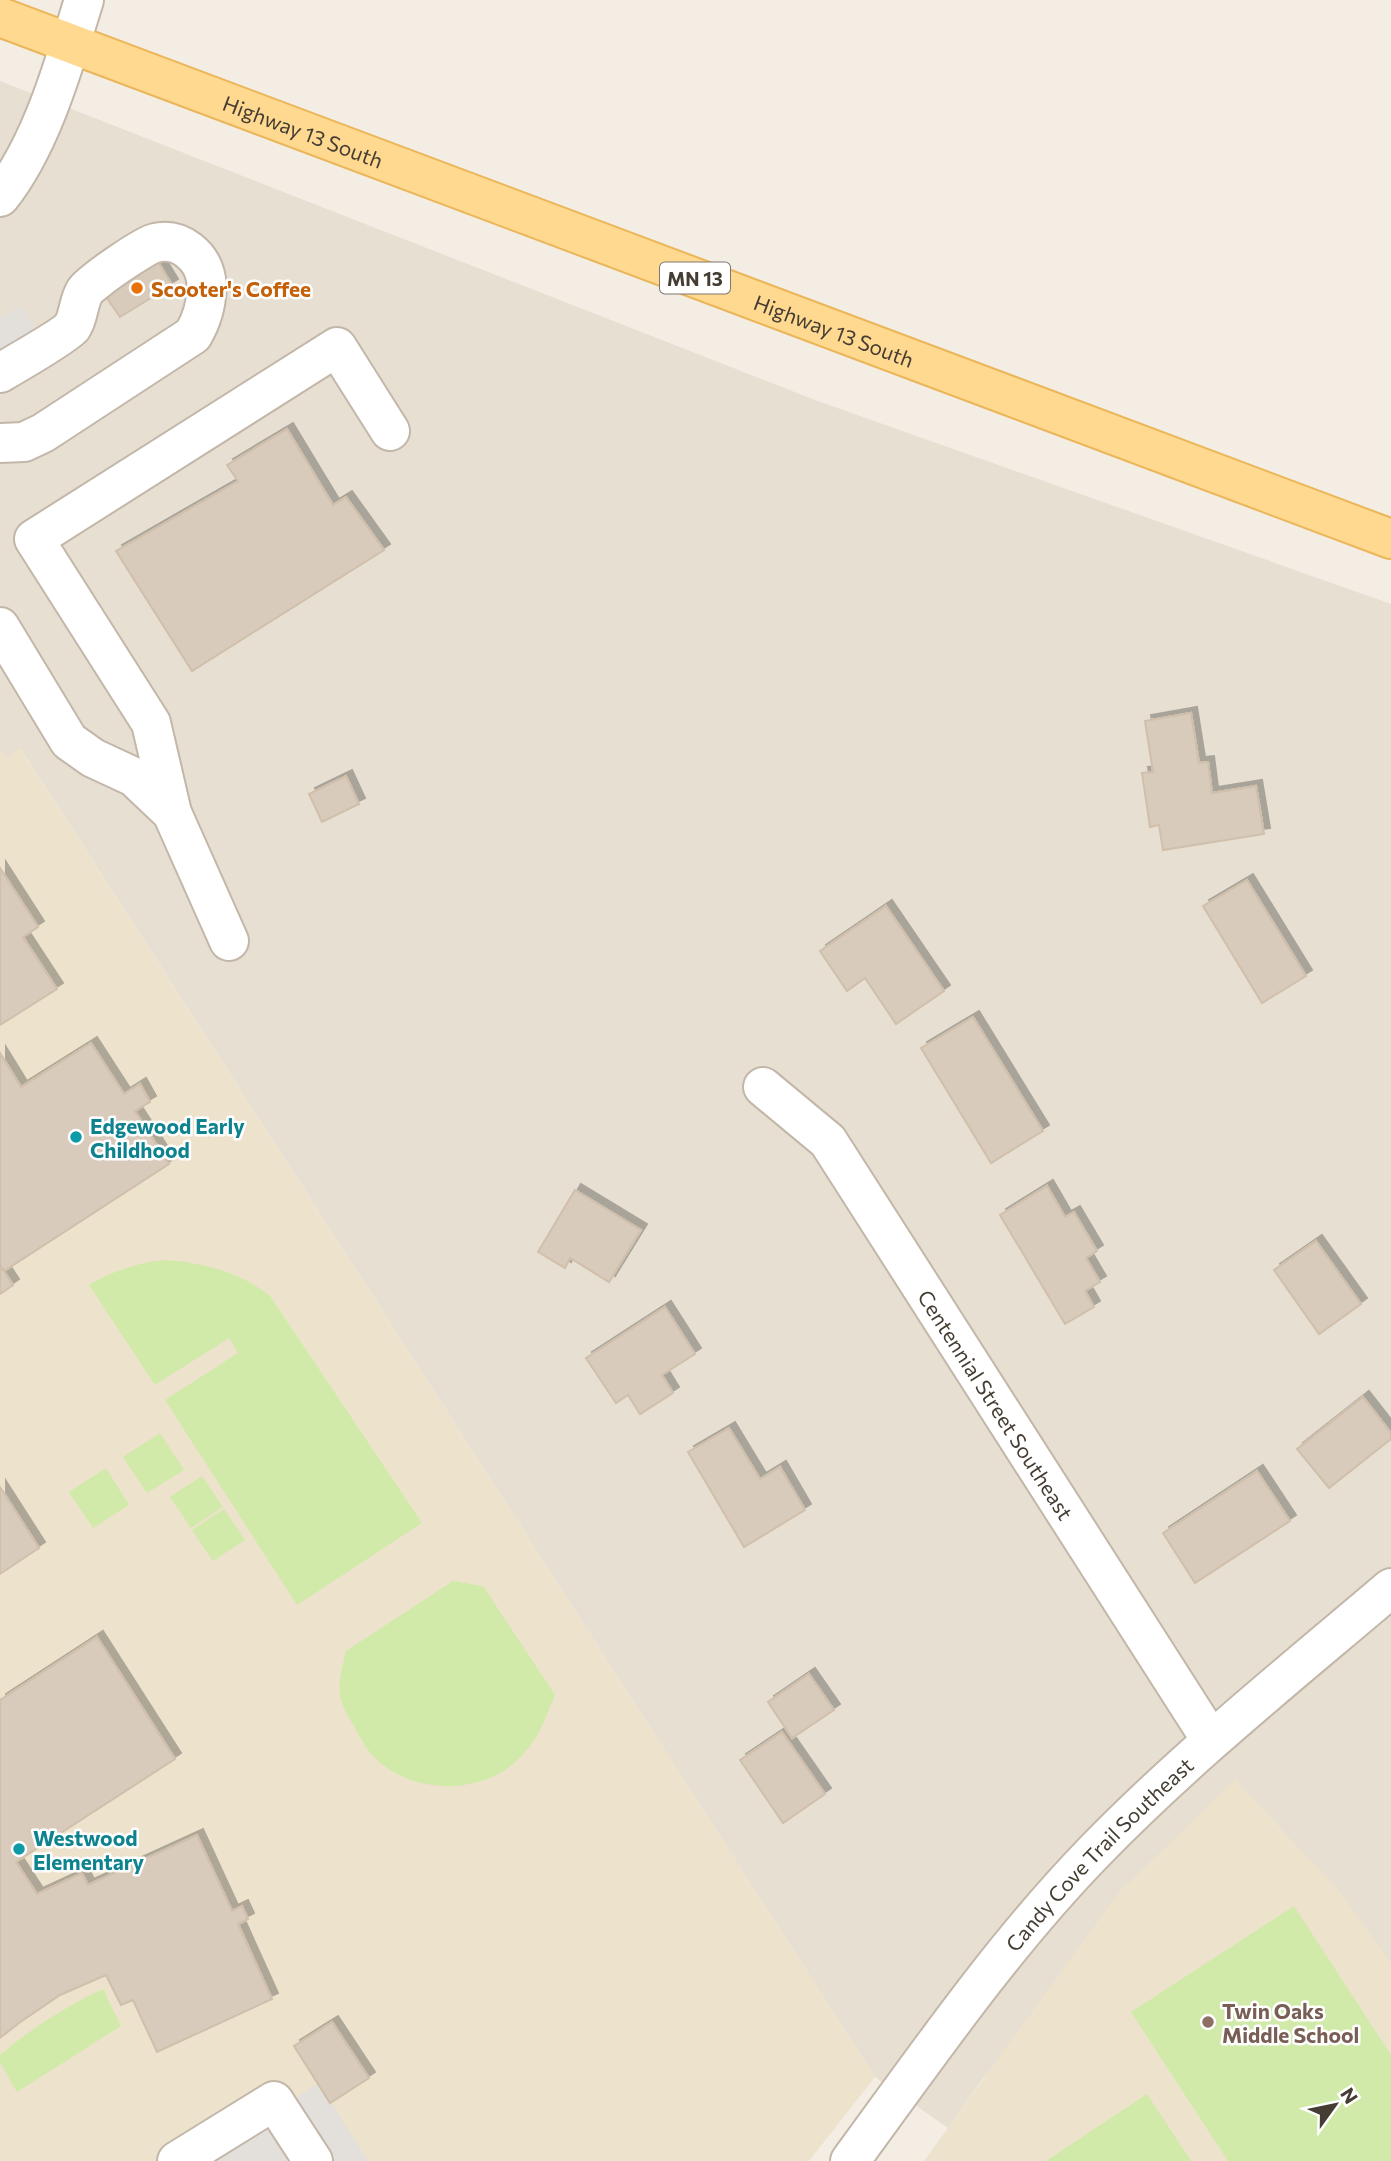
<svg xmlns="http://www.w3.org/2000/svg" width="1391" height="2161" viewBox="0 0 1391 2161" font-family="Commissioner,sans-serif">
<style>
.residential{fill:#e7dfd1}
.education{fill:#ede2cc}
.green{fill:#d1eaa9}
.parking{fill:#e3e0dc}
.building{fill:#d8cbbb;stroke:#d0bfab;stroke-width:2;filter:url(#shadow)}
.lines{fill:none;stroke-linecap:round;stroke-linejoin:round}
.minor-casing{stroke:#c2b7a8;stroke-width:42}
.major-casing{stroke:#ebb659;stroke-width:42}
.minor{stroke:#fff;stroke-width:38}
.major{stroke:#ffd990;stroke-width:38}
.food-dot{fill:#e8710a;stroke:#fff;stroke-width:2.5}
.culture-dot{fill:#0f9aa8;stroke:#fff;stroke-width:2.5}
.education-dot{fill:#8d6e63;stroke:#fff;stroke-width:2.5}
.labels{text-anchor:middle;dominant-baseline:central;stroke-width:5;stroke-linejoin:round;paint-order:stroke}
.shield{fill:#fff;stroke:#7d7770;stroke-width:2}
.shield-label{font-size:19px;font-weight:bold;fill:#453d33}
.street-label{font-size:21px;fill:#453d33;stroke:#fff}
.food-label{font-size:21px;font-weight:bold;fill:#c56008;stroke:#fff;text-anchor:start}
.culture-label{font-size:21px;font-weight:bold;fill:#0d838f;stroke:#fff;text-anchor:start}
.education-label{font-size:21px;font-weight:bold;fill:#785e54;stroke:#fff;text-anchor:start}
</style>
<defs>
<filter id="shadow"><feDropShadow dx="6" dy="-6" stdDeviation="0" flood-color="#0004"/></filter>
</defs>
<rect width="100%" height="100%" fill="#f3ede3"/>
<!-- residential -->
<polygon class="residential" points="0,81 815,400 1391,604 1391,1965 1329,1881 1235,1780 981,2081 948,2128 875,2077 21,749 5,758 0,750"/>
<!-- education -->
<g class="education">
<polygon points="20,748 875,2077 809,2161 0,2161 0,750 5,758"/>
<polygon points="1235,1780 1339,1891 1391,1963 1391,2161 924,2161 1119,1892"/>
</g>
<!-- green -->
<g class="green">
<path d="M162,1260C201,1262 239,1271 270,1296L422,1523L297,1605L165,1400L238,1353L229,1338L155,1385L89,1285C113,1271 135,1264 162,1260Z"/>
<polygon points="160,1433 184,1470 147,1493 123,1457"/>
<polygon points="106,1468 129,1505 93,1528 69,1492"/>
<polygon points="202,1476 223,1507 191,1528 170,1497"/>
<polygon points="224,1509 245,1540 213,1561 192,1530"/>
<path d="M453,1581L483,1586L555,1695C547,1714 539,1737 525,1752C488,1797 411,1797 372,1755C365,1747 360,1737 355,1728C349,1718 341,1705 340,1694C338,1680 343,1665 346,1651Z"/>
<polygon points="1294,1906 1391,2055 1391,2161 1228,2161 1131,2012"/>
<path d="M103,1989L121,2026L17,2092L0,2062V2055C32,2028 65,2007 103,1989Z"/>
<polygon points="1147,2094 1191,2161 1046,2161"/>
</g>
<!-- parking -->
<g class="parking">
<polygon points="21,305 35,328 0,352 0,318"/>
<polygon points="319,2083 368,2161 197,2161"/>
</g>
<!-- building -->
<g class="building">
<polygon points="155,257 172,285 120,317 102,291"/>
<polygon points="287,429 333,505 346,497 384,550 192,671 116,551 238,481 227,465"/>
<polygon points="1191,713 1199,763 1208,762 1212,793 1256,786 1264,834 1163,850 1159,825 1150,827 1142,773 1153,772 1145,721"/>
<polygon points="346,776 359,804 322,822 309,794"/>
<polygon points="0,868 38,927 23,937 57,989 0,1025"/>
<polygon points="1247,880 1306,976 1262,1003 1203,906"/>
<polygon points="886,906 944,991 896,1024 865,978 847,991 820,951"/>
<polygon points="973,1017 1043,1131 991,1163 921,1048"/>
<polygon points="91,1043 124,1094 140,1084 150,1102 135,1111 169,1164 4,1271 0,1265 0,1053 21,1087"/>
<polygon points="1047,1186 1065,1217 1074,1212 1097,1251 1086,1258 1100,1282 1085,1291 1094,1307 1065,1324 1000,1215"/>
<polygon points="575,1190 641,1230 609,1282 570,1258 565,1268 538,1252"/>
<polygon points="1316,1241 1361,1304 1319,1334 1274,1270"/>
<polygon points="0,1265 13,1285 0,1294"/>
<polygon points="665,1307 695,1354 662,1375 673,1393 640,1414 628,1395 616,1403 586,1358"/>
<polygon points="1363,1397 1391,1433 1391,1439 1329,1488 1297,1449"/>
<polygon points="729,1428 760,1479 780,1467 805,1510 744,1547 688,1452"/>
<polygon points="1257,1471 1290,1521 1195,1583 1163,1533"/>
<polygon points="0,1487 39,1548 0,1574"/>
<polygon points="97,1637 175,1759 16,1862 37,1894 82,1873 88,1885 197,1835 232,1911 242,1906 248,1919 238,1924 272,1999 157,2052 133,2000 121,2005 106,1975 60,1995 19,2023 0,2038 0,1700"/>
<polygon points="809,1674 834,1710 792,1738 768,1702"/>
<polygon points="782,1732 825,1794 783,1823 740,1760"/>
<polygon points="332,2022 369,2078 330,2103 294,2046"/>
</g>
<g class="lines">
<!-- minor casing -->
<g class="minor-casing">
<g id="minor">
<path d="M0,197C42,144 64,64 84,0"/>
<path d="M0,373C12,366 66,335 72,327C79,317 78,302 85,291C91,282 145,245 155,243C180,237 202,256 206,279C208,299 203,318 193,335L43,433L24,442L0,443"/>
<polyline points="0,627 69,741 93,758 134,777 172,813 229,941"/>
<polyline points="172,813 151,723 34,539 337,347 390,431"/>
<path id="s1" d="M763,1087L828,1141L1211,1740"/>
<polyline points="177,2161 274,2101 313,2161"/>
<path id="s2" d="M850,2161C927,2056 1002,1947 1093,1853C1186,1757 1290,1674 1391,1588"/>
</g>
</g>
<!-- major casing -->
<g class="major-casing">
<g id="major">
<path id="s3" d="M0,17L1391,539"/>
</g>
</g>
<!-- minor -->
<use href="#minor" class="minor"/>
<!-- major -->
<use href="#major" class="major"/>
</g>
<!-- markers -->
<circle class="food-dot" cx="137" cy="288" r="7"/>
<g class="culture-dot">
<circle cx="76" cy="1137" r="7"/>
<circle cx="19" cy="1849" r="7"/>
</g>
<circle class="education-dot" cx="1208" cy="2022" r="7"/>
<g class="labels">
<!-- shield labels -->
<rect class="shield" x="660" y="262.5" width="70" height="31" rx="5"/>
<g class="shield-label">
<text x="695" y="278">MN 13</text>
</g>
<!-- street labels -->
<g class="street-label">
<text stroke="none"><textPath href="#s3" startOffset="324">Highway 13 South</textPath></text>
<text stroke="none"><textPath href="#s3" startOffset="891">Highway 13 South</textPath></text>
<text stroke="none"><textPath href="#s1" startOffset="397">Centennial Street Southeast</textPath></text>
<text stroke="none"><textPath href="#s2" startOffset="396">Candy Cove Trail Southeast</textPath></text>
</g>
<!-- food labels -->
<g class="food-label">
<text x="151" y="288">Scooter's Coffee</text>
</g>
<!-- culture labels -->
<g class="culture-label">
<text x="90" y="1125">Edgewood Early<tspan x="90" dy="24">Childhood</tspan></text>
<text x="33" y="1837">Westwood<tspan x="33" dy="24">Elementary</tspan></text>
</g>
<!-- education labels -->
<g class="education-label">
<text x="1222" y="2010">Twin Oaks<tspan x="1222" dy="24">Middle School</tspan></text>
</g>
</g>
<!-- north arrow -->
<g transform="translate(1335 2105) rotate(57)" stroke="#ffffff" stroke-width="5" paint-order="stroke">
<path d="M0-5L12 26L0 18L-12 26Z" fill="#453d33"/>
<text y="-10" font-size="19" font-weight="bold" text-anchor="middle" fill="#453d33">N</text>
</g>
</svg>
